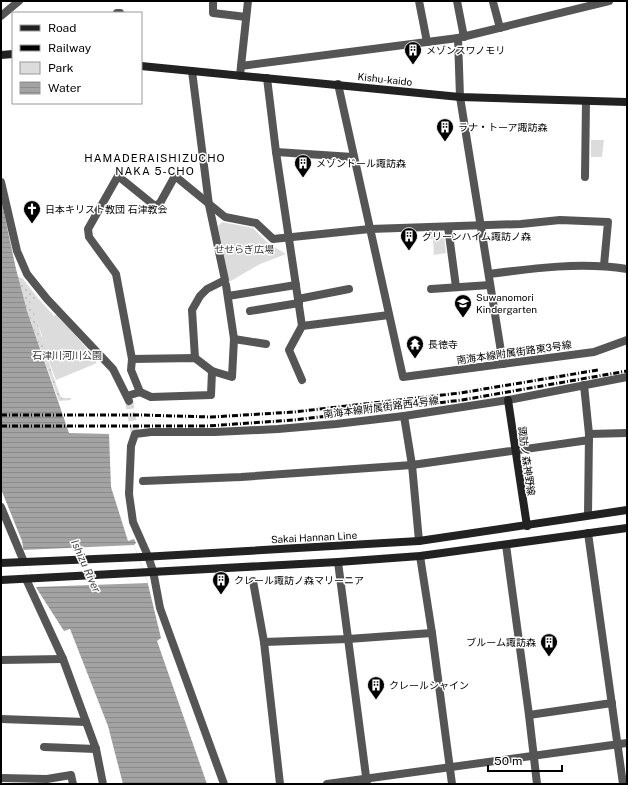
<svg xmlns="http://www.w3.org/2000/svg" width="628" height="785" viewBox="0 0 628 785" font-family="'Public Sans','Noto Sans JP',sans-serif">
<style>
.grass{fill:url(#grass-dots)}
.park{fill:#dcdcdc}
.water{fill:url(#water-rules)}
.pier{fill:#fff}
.lines{fill:none;stroke-linecap:round;stroke-linejoin:round}
.street-tunnel{stroke:#d9d9d9;stroke-width:8;stroke-dasharray:8 4;stroke-linecap:butt}
.street{stroke:#555;stroke-width:8}
.secondary{stroke:#222;stroke-width:8}
.rail{stroke:#000;stroke-width:3;stroke-dasharray:6 2 1 2;stroke-linecap:butt}
.labels{text-anchor:middle;dominant-baseline:central;stroke-width:3;stroke-linejoin:round;paint-order:stroke}
.poi-label{font-size:10px;fill:#000;stroke:#fff;text-anchor:start}
.street-label{font-size:10px;fill:#000;stroke:#fff}
.park-label{font-size:10px;fill:#333;stroke:#fff}
.neighbourhood-label{font-size:11px;letter-spacing:1px;fill:#000;stroke:#fff}
.water-label{font-size:11px;font-style:italic;fill:#444;stroke:#fff}
</style>
<defs>
<pattern id="grass-dots" width="8" height="8" patternUnits="userSpaceOnUse"><rect width="8" height="8" fill="#dcdcdc"/><path d="M2 2h.1M6 6h.1" fill="none" stroke="#bbb" stroke-width="1.8" stroke-linecap="round"/></pattern>
<pattern id="water-rules" width="6" height="5" patternUnits="userSpaceOnUse"><rect width="6" height="5" fill="#a3a3a3"/><path d="M0 2.5h6" fill="none" stroke="#8b8b8b"/></pattern>
</defs>
<rect width="100%" height="100%" fill="#fff"/>
<!-- grass -->
<path class="grass" d="M17,276L23,279L38,298L31,301C41,332 48,365 60,395L62,398H70L71,400L59,401L27,311Z"/>
<!-- park -->
<g class="park">
<polygon points="591,140 604,140 602,157 591,157"/>
<polygon points="222,222 253,228 268,243 286,254 260,264 229,282 218,226"/>
<polygon points="435,230 439,231 444,235 446,253 434,255 433,239 426,239 426,231"/>
<polygon points="38,298 54,316 57,314 88,350 97,363 56,380 43,346 42,336 30,301"/>
</g>
<!-- water -->
<polygon class="water" points="1,199 16,269 27,311 69,433 109,434 111,487 128,541 134,539 136,543 134,545 147,580 161,638 157,641 207,784 123,784 108,726 70,629 64,631 37,589 24,553 22,541 1,489"/>
<!-- pier -->
<polygon class="pier" points="134,545 148,583 36,587 23,550"/>
<g class="lines">
<!-- street-tunnel -->
<polyline class="street-tunnel" points="129,401 135,434"/>
<!-- street -->
<g class="street">
<polyline points="213,1 213,13 246,17"/>
<polyline points="419,1 427,42"/>
<polyline points="457,1 464,37"/>
<polyline points="493,2 500,28"/>
<polyline points="117,13 120,13"/>
<polyline points="1,16 19,1"/>
<polyline points="458,38 460,97 503,364"/>
<polyline points="241,66 248,1"/>
<polyline points="192,71 209,205 225,280 207,289 200,296 192,310 195,358"/>
<polyline points="240,76 241,66 458,38 609,1"/>
<polyline points="267,78 276,152 302,326 289,350 302,380"/>
<polyline points="338,84 403,377 594,352 627,340"/>
<polyline points="276,152 353,157"/>
<polyline points="585,177 586,101"/>
<polyline points="1,182 17,251 27,274 47,299 113,369 129,401"/>
<polyline points="448,227 456,287"/>
<path d="M489,274C535,268 581,262 627,269"/>
<polyline points="226,285 234,339"/>
<polyline points="431,289 490,285"/>
<polyline points="228,296 296,285"/>
<polyline points="298,299 349,289"/>
<polyline points="250,311 299,303"/>
<polyline points="302,326 389,315"/>
<polyline points="132,359 195,358 212,371 232,377 234,339 266,344"/>
<polyline points="584,385 589,434 588,515"/>
<polyline points="140,392 131,370 132,359 116,274 89,237 88,229 118,176 155,206 160,203 175,176 225,217 256,223 273,239 370,229 521,224 560,220 608,222 604,265"/>
<polyline points="127,396 140,392 151,397 211,395 212,371"/>
<polyline points="404,416 412,465 419,541"/>
<polyline points="589,434 627,433"/>
<polyline points="143,481 241,477 412,465 589,440"/>
<polyline points="1,507 24,562"/>
<polyline points="588,533 623,784"/>
<polyline points="506,545 529,715"/>
<polyline points="420,556 432,633 452,784"/>
<polyline points="338,562 367,784"/>
<polyline points="26,579 63,659 96,749 103,784"/>
<polyline points="253,581 264,642 280,784"/>
<polyline points="264,642 348,639 432,633"/>
<polyline points="1,660 63,659"/>
<polyline points="1,719 86,722"/>
<polyline points="44,747 96,749"/>
<polyline points="1,778 47,779 71,775 73,784"/>
<polyline points="224,784 160,608 153,571 148,556 133,522 129,494 131,446 135,434 151,432 215,432 278,429 336,424 404,416 508,400 627,377"/>
<polyline points="327,784 627,743"/>
<polyline points="537,784 529,715 612,703"/>
</g>
<!-- secondary -->
<g class="secondary">
<polyline points="1,55 13,54"/>
<polyline points="141,66 460,97 627,102"/>
<polyline points="508,400 527,526"/>
<polyline points="1,563 142,557 419,541 627,510"/>
<polyline points="1,580 338,562 420,556 627,528"/>
</g>
<!-- rail -->
<g class="rail">
<polyline points="1,415 141,415 211,417 294,412 460,393 598,370"/>
<polyline points="1,426 207,426 294,420 462,400 627,371"/>
</g>
</g>
<!-- icons -->
<defs>
<g id="building-pin" transform="scale(0.9)"><path d="M0 17L-7.5 6A9.5 9.5 0 1 1 7.5 6Z" fill="#000" stroke="#fff"/><path d="M-4-6H4V6H1V3H-1V6H-4ZM-2.5-4.3h1.7v1.8h-1.7ZM.8-4.3h1.7v1.8H.8ZM-2.5-1h1.7V.8h-1.7ZM.8-1h1.7V.8H.8Z" fill="#fff"/></g>
<g id="church-pin" transform="scale(0.9)"><path d="M0 17L-7.5 6A9.5 9.5 0 1 1 7.5 6Z" fill="#000" stroke="#fff"/><path d="M-1.2-6h2.4v3.5h3.3v2.4h-3.3V6h-2.4V-.1h-3.3v-2.4h3.3Z" fill="#fff"/></g>
<g id="school-pin" transform="scale(0.9)"><path d="M0 17L-7.5 6A9.5 9.5 0 1 1 7.5 6Z" fill="#000" stroke="#fff"/><path d="M0-5L7-2L0 1L-7-2ZM-4 1L0 2.5L4 1V4Q0 6-4 4Z" fill="#fff"/></g>
<g id="temple-pin" transform="scale(0.9)"><path d="M0 17L-7.5 6A9.5 9.5 0 1 1 7.5 6Z" fill="#000" stroke="#fff"/><path d="M0-6L5-2H3V0L6.5 2.5H4V6H1.5V3h-3V6H-4V2.5H-6.5L-3 0V-2H-5Z" fill="#fff"/></g>
</defs>
<g fill-rule="evenodd">
<use href="#building-pin" x="413" y="50"/>
<use href="#building-pin" x="445" y="127"/>
<use href="#building-pin" x="303" y="163"/>
<use href="#church-pin" x="32" y="209"/>
<use href="#building-pin" x="409" y="236"/>
<use href="#school-pin" x="463" y="303"/>
<use href="#temple-pin" x="415" y="344"/>
<use href="#building-pin" x="221" y="580"/>
<use href="#building-pin" x="549" y="642"/>
<use href="#building-pin" x="376" y="685"/>
</g>
<g class="labels">
<!-- poi labels -->
<g class="poi-label">
<text x="426" y="50">メゾンスワノモリ</text>
<text x="458" y="127">ラナ・トーア諏訪森</text>
<text x="316" y="163">メゾンドール諏訪森</text>
<text x="45" y="209">日本キリスト教団 石津教会</text>
<text x="422" y="236">グリーンハイム諏訪ノ森</text>
<text x="476" y="297">Suwanomori<tspan x="476" dy="12">Kindergarten</tspan></text>
<text x="428" y="344">長徳寺</text>
<text x="234" y="580">クレール諏訪ノ森マリーニア</text>
<text x="536" y="642" text-anchor="end">ブルーム諏訪森</text>
<text x="389" y="685">クレールシャイン</text>
</g>
<!-- street labels -->
<g class="street-label">
<text transform="translate(385 79) rotate(6)">Kishu-kaido</text>
<text transform="translate(514 352) rotate(-8)">南海本線附属街路東3号線</text>
<text transform="translate(381 407) rotate(-7)">南海本線附属街路西4号線</text>
<text transform="translate(527 461) rotate(82)">諏訪ノ森神野線</text>
<text transform="translate(314 537) rotate(-3)">Sakai Hannan Line</text>
</g>
<!-- park labels -->
<g class="park-label">
<text x="244" y="249">せせらぎ広場</text>
<text x="67" y="355">石津川河川公園</text>
</g>
<!-- neighbourhood labels -->
<g class="neighbourhood-label">
<text x="155" y="158">HAMADERAISHIZUCHO<tspan x="155" dy="13">NAKA 5-CHO</tspan></text>
</g>
<!-- water labels -->
<g class="water-label">
<text transform="translate(86 566) rotate(66)">Ishizu River</text>
</g>
</g>
<!-- border -->
<rect width="628" height="785" fill="none" stroke="#000000" stroke-width="4"/>
<!-- legend -->
<rect x="12" y="12" width="130" height="92" fill="#ffffff" stroke="#999999"/>
<rect x="20" y="25" width="20" height="6" fill="#222222" stroke="#999999"/>
<text x="48" y="32" font-size="12" fill="#000000">Road</text>
<rect x="20" y="45" width="20" height="6" fill="#000000" stroke="#999999"/>
<text x="48" y="52" font-size="12" fill="#000000">Railway</text>
<rect x="20" y="62" width="20" height="12" fill="#dcdcdc" stroke="#999999"/>
<text x="48" y="72" font-size="12" fill="#000000">Park</text>
<rect x="20" y="82" width="20" height="12" fill="url(#water-rules)" stroke="#999999"/>
<text x="48" y="92" font-size="12" fill="#000000">Water</text>
<!-- scale -->
<path d="M488 765v6h74v-6" fill="none" stroke="#000000" stroke-width="2"/>
<text x="494" y="765" font-size="12" fill="#000000" stroke="#ffffff" stroke-width="3" paint-order="stroke">50 m</text>
</svg>
